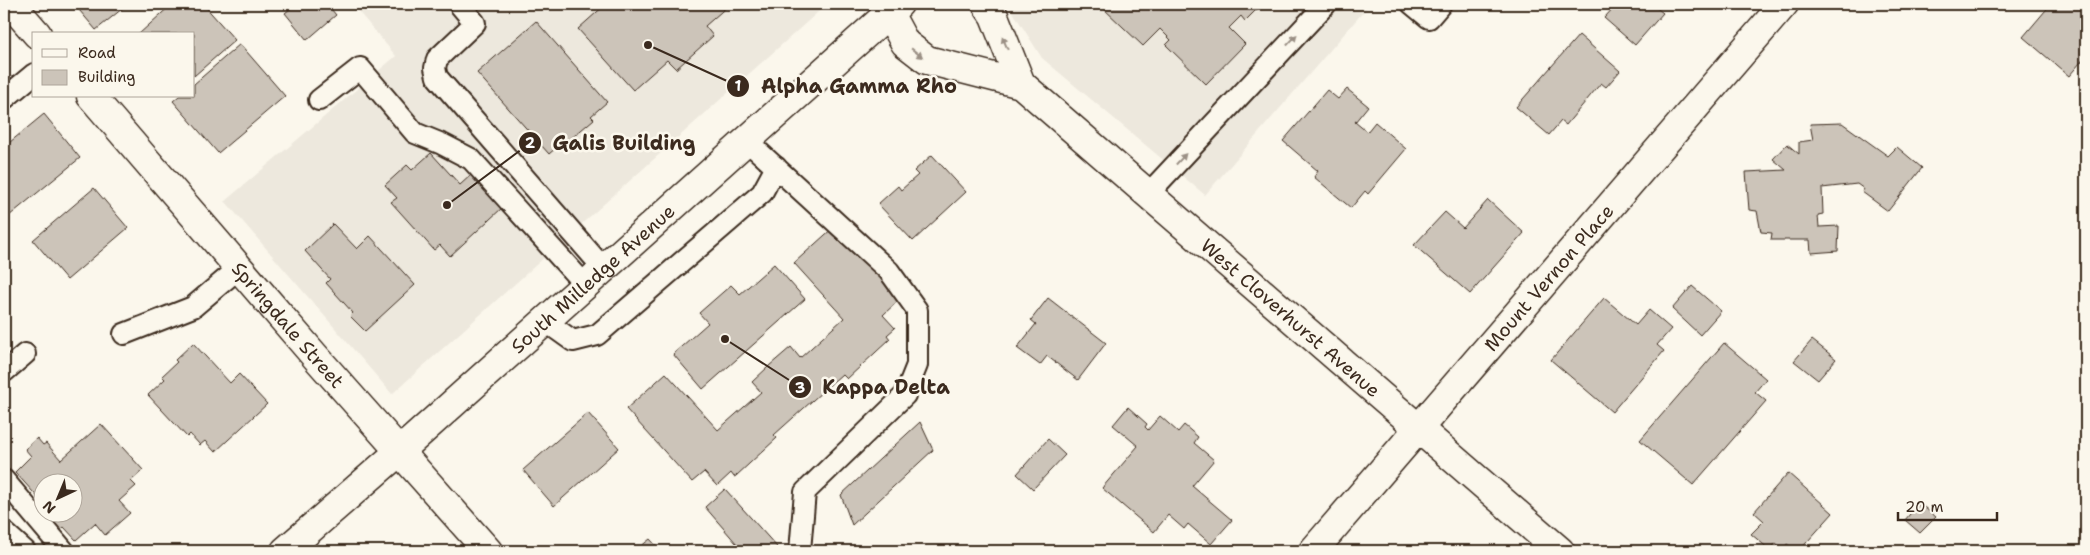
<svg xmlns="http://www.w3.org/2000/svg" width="2090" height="555" viewBox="0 0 2090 555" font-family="'Shantell Sans',sans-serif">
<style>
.built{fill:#ede8dd}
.building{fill:#ccc4b9;stroke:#3b2a1e}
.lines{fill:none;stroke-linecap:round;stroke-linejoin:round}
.lane-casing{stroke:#3b2a1e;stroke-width:24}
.street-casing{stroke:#3b2a1e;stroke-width:31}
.secondary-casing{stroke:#3b2a1e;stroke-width:31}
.lane{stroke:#fbf7ec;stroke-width:20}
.street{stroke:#fbf7ec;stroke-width:28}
.secondary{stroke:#fbf7ec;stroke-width:28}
.oneway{fill:#9b9085}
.labels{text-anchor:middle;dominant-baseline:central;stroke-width:5;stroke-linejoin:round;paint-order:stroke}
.street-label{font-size:19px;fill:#3b2a1e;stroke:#fbf7ec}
.leader{fill:none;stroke:#3b2a1e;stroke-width:2}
.callout-dot{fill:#3b2a1e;stroke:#fbf7ec;stroke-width:2}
.mark-label{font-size:15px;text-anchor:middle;font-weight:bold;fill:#fff}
.callout-label{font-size:20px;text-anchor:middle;font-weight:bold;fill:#3b2a1e;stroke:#fbf7ec;stroke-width:5;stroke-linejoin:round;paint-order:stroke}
</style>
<rect width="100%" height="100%" fill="#fbf7ec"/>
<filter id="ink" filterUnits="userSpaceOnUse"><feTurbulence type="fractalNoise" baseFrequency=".02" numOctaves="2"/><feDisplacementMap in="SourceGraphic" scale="10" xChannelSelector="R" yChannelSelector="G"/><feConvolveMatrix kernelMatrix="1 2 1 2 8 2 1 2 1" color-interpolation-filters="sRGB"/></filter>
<g filter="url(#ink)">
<!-- built -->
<g class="built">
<polygon points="352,4 827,4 392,394 225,201 396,56"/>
<polygon points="1008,4 1370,4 1205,195 1042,58"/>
</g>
<!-- building -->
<g class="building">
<polygon points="74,4 128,4 96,30"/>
<polygon points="172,4 203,4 235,40 194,76 194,34 139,34"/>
<polygon points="296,4 327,4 336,15 307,40 285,13"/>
<polygon points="606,4 730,4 705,26 713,36 676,69 667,60 633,90 578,29"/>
<polygon points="1107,4 1262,4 1245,21 1241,16 1229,28 1245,44 1206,84 1166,45 1171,40 1160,29 1143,46 1103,8"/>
<polygon points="1617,4 1652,4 1663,13 1635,45 1604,18"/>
<polygon points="2051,4 2086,4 2086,56 2069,76 2023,37"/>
<polygon points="536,21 607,102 591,116 594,119 567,142 565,140 549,154 477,73"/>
<polygon points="1579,35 1620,71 1606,87 1601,83 1566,125 1561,121 1549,135 1516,107"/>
<polygon points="240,44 285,96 218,153 173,101 179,96 194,96 194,84"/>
<polygon points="1347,89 1368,106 1355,122 1367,132 1375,122 1406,149 1368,194 1365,191 1351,208 1314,177 1318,171 1283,141 1327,90 1338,99"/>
<polygon points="44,114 80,158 9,216 4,211 4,147"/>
<polygon points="1842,123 1888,156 1897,147 1922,168 1888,211 1862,192 1864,189 1857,184 1822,188 1823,214 1818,215 1819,227 1839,226 1838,251 1811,253 1810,240 1771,240 1772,233 1761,232 1757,211 1749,210 1746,172 1786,170 1773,159 1787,144 1799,154 1799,142 1813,140 1810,124"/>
<polygon points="431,153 460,185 472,174 502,208 450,256 440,245 434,250 391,202 397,198 385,185 407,165 412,170"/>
<polygon points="932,155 966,192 913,241 878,204 898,186 901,190 918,175 914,171"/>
<polygon points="94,188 128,228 67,280 33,240"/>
<polygon points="1488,200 1524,233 1470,294 1414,245 1445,212 1463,228"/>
<polygon points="333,224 357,249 370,236 415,285 365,331 350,316 353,313 326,283 330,279 305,251"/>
<polygon points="835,226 900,299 883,315 895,328 887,335 890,339 847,379 842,374 774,435 777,438 736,476 734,477 731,473 717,486 704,472 692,482 626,409 666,373 718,430 761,392 752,382 769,366 791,347 800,358 844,318 794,263"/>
<polygon points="774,264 805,299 703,389 673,354 708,323 699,313 731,285 740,294"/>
<polygon points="1692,286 1721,311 1700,335 1672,309"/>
<polygon points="1048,298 1106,343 1078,380 1047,356 1040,365 1017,348 1036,324 1031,320"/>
<polygon points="1604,298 1636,325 1649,310 1671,329 1657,345 1664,351 1612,412 1551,360"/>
<polygon points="1812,340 1836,359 1818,380 1794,361"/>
<polygon points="193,343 230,383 239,374 267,404 215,452 205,441 200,445 190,434 187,437 148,395 165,379 162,376 177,362 175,360"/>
<polygon points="1724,343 1766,379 1755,392 1766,401 1693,485 1640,440"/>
<polygon points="1128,407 1147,424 1145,427 1148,430 1160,416 1178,432 1184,425 1198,437 1194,443 1214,460 1192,486 1232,520 1211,544 1188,524 1184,529 1168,515 1154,532 1102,488 1138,446 1113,425"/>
<polygon points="588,413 619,448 554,506 523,470"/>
<polygon points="920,422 933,450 852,525 841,495"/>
<polygon points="101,424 143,470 131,481 136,486 119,501 130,513 105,535 95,523 76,540 64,527 45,544 26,522 42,507 42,512 72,512 72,482 42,482 42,502 15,472 31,456 25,449 37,438 43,445 46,443 61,460"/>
<polygon points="1048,439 1065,455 1033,489 1017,474"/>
<polygon points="1788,473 1833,513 1799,551 1796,551 1787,544 1783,549 1776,543 1770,550 1751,534 1764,521 1754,512"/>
<polygon points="725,489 777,547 772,551 743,551 705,507"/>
<polygon points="1919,503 1936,517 1920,533 1905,520"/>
<polygon points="650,539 661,551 635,551"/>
</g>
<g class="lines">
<!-- lane casing -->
<g class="lane-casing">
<g id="lane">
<polyline points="459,4 475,23 437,59 435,68 437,77 604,269"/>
<polyline points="1412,4 1429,18 1441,4"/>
<polyline points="4,99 34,74"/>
<polyline points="319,100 360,68 415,133 442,144 471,159 585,285"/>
<polyline points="747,141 889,271 917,310 917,365 905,395 805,492 800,551"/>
<polyline points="1148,194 1326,4"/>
<polyline points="545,321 573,341 597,335 762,193 776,167"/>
<polyline points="124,334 193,307 239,268"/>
<polyline points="4,372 25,354"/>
<polyline points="4,480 64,551"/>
<polyline points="4,532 25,551"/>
</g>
</g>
<!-- street casing -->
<g class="street-casing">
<g id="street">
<polyline points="11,4 37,34"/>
<path id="s1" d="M884,4L905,43L927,60L1021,84L1560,551"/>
<polyline points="986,4 994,16 1021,84"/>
<path id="s2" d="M91,96L314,355L488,551"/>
<path id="s3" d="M1313,551L1784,4"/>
</g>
</g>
<!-- secondary casing -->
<g class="secondary-casing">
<g id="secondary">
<path id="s4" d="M285,551L400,451L899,4"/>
</g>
</g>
<!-- lane -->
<use href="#lane" class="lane"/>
<!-- street -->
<use href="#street" class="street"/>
<!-- secondary -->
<use href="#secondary" class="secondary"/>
</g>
<!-- one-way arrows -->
<defs><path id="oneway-solid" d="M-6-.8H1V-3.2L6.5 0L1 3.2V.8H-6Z" transform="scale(1.25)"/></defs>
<g class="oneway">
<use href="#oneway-solid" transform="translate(1292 40) rotate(-47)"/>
<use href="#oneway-solid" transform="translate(1005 43) rotate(-112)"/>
<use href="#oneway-solid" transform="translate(917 53) rotate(38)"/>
<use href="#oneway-solid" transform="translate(1181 159) rotate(-47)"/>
</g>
</g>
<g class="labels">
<!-- street labels -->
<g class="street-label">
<text stroke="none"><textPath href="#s3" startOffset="361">Mount Vernon Place</textPath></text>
<text stroke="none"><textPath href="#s4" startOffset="411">South Milledge Avenue</textPath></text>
<text stroke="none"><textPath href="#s1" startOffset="526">West Cloverhurst Avenue</textPath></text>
<text stroke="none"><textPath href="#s2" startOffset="302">Springdale Street</textPath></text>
</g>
</g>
<!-- callouts -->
<path class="leader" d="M648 45L738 86M447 205L530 143M725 339L800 387"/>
<g class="callout-dot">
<circle cx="648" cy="45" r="5"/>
<circle cx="447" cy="205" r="5"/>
<circle cx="725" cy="339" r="5"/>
<circle cx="738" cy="86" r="12"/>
<circle cx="530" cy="143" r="12"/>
<circle cx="800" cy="387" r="12"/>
</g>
<g class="mark-label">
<text x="738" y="91">1</text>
<text x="530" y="148">2</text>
<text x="800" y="393">3</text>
</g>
<g class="callout-label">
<text x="859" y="93">Alpha Gamma Rho</text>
<text x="624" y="150">Galis Building</text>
<text x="886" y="394">Kappa Delta</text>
</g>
<!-- margin -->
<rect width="2090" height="555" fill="none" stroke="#fbf7ec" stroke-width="20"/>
<rect x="10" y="10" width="2070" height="535" fill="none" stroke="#3b2a1e" stroke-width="2" filter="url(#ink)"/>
<!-- legend -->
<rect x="32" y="32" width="162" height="65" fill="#fbf7ec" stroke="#aea59a"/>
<rect x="42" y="49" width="25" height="8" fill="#fbf7ec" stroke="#aea59a"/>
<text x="78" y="58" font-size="15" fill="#3b2a1e">Road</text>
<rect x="42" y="70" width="25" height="15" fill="#ccc4b9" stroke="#aea59a"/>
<text x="78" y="82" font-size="15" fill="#3b2a1e">Building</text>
<!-- north arrow -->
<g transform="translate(58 498) rotate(224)"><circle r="24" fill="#fbf7ec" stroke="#aea59a"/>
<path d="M0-4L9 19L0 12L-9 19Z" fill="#3b2a1e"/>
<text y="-8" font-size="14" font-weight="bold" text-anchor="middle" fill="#3b2a1e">N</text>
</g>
<!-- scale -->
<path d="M1898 512v8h99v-8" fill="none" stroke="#3b2a1e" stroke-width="2.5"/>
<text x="1905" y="512" font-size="15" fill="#3b2a1e" stroke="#fbf7ec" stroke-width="4" paint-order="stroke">20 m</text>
</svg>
